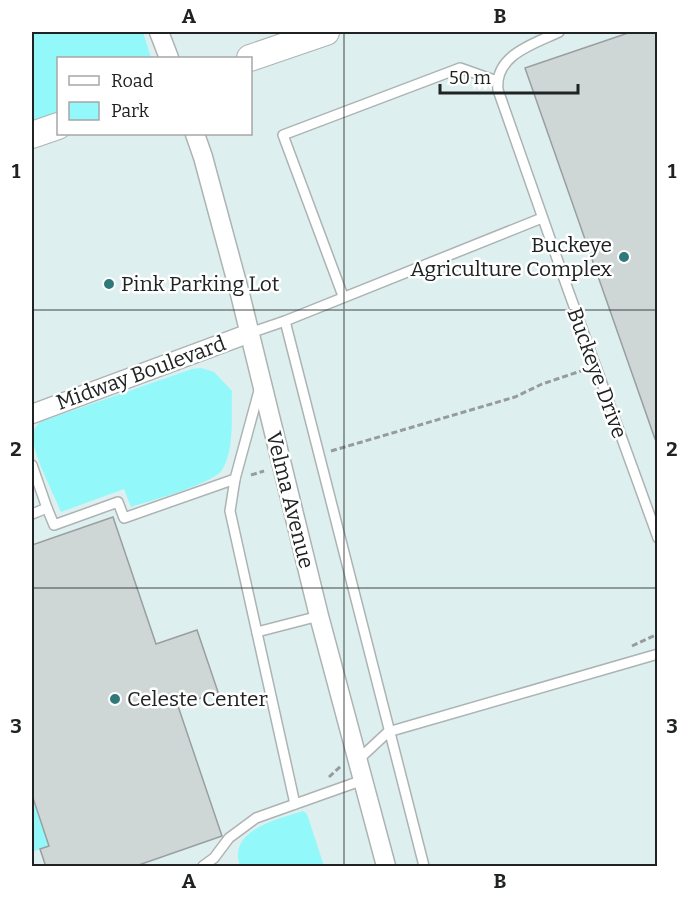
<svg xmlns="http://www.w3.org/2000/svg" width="689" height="898" viewBox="0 0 689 898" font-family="Bitter,serif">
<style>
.built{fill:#deefef;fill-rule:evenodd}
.green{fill:#93f8fa}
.building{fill:#cfd6d6;stroke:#999f9f;stroke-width:1.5}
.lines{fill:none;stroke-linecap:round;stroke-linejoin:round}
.lane-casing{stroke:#adb3b3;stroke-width:12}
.street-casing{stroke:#adb3b3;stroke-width:21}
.secondary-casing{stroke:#adb3b3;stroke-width:28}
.path{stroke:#969b9b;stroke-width:3;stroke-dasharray:6 3;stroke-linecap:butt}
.lane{stroke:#fff;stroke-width:9}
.street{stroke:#fff;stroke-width:18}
.secondary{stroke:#fff;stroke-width:26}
.grid{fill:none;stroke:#202323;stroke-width:1.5;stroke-opacity:0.55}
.poi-dot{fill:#30797b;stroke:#fff;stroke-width:2}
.labels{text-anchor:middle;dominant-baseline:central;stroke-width:5;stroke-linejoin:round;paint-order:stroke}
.poi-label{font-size:21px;fill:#202323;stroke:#fff;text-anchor:start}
.street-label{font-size:21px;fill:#202323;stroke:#fff}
.neatline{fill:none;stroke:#202323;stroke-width:2}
.grid-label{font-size:20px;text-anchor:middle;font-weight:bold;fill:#202323}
</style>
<rect width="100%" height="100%" fill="#f2f9f9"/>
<!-- built -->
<path class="built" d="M32,32H657V866H32ZM58,58H250V134H58Z"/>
<!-- green -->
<g class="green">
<polygon points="32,32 143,32 151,58 58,58 58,112 32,121"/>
<path d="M201,368L214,372L232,391C231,415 235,449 222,470C213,484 149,501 131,507L124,489L61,512C53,492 35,459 33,439C32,432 35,427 40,422L192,369Z"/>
<polygon points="32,795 49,846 32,852"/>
<path d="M303,811L307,814L324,866H240C227,830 278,819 303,811Z"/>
</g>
<!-- building -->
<g class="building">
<polygon points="631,32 657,32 657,439 655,439 525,68"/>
<polygon points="113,517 156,644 197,630 218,692 178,706 222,836 133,867 46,867 40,849 49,846 32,795 32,545"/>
</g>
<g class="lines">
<!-- lane casing -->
<g class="lane-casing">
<g id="lane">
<path d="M559,32C534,44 494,55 498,90L567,287L658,538"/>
<polyline points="343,296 283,135 460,68 497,81"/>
<polyline points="285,321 424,866"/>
<polyline points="250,333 285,321 542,218"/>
<polyline points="32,465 47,508 32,514"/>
<polyline points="235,479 230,511 295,804"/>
<polyline points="47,508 54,525 118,502 124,518 235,479 260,387"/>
<polyline points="257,632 319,616"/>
<polyline points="358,760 388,732 658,654"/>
<polyline points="203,866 214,858 229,838 256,818 363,780"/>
</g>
</g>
<!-- street casing -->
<g class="street-casing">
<g id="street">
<polyline points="159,32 169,58"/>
<polyline points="195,134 203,157 240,294 319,616 386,866"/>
<polyline points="32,414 250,333"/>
</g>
</g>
<!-- secondary casing -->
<g class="secondary-casing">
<g id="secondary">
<polyline points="250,58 326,32"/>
<polyline points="32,135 58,126"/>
</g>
</g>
<!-- path -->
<g class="path">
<polyline points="331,451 515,397 542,384 584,370"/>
<polyline points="251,475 264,471"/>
<polyline points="632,646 658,634"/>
<polyline points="329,777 342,765"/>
</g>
<!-- lane -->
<use href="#lane" class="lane"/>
<!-- street -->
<use href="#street" class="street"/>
<!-- secondary -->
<use href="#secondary" class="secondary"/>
</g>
<!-- grid -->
<path class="grid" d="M344,32V866M32,310H658M32,588H658"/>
<!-- markers -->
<g class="poi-dot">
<circle cx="624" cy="257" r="6"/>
<circle cx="109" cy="284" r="6"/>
<circle cx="115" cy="699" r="6"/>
</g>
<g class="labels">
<!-- poi labels -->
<g class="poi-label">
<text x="612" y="245" text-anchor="end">Buckeye<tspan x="612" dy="24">Agriculture Complex</tspan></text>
<text x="121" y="284">Pink Parking Lot</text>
<text x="127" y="699">Celeste Center</text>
</g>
<!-- street labels -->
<g class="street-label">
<text transform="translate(141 373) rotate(-20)">Midway Boulevard</text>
<text transform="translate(597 373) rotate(70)">Buckeye Drive</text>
<text transform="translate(290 500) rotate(76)">Velma Avenue</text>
</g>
</g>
<!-- border -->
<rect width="689" height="898" fill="none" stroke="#ffffff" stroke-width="66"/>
<!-- legend -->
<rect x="57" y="57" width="195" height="78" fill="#ffffff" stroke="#a6a7a7" stroke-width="1.5"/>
<rect x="69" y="76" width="30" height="9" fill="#ffffff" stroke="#a6a7a7" stroke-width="1.5"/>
<text x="111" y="87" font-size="18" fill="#202323">Road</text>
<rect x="69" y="102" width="30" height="18" fill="#93f8fa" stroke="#a6a7a7" stroke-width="1.5"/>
<text x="111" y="117" font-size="18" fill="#202323">Park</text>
<!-- scale -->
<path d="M440 84v9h138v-9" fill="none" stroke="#202323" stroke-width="3"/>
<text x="449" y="84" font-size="18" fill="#202323" stroke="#ffffff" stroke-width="4.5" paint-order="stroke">50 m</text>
<rect x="33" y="33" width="623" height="832" class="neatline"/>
<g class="grid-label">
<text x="189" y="23">A</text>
<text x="500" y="23">B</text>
<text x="16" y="178">1</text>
<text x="672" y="178">1</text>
<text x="16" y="456">2</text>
<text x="672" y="456">2</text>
<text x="16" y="733">3</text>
<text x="672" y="733">3</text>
<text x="189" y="888">A</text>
<text x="500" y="888">B</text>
</g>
</svg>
